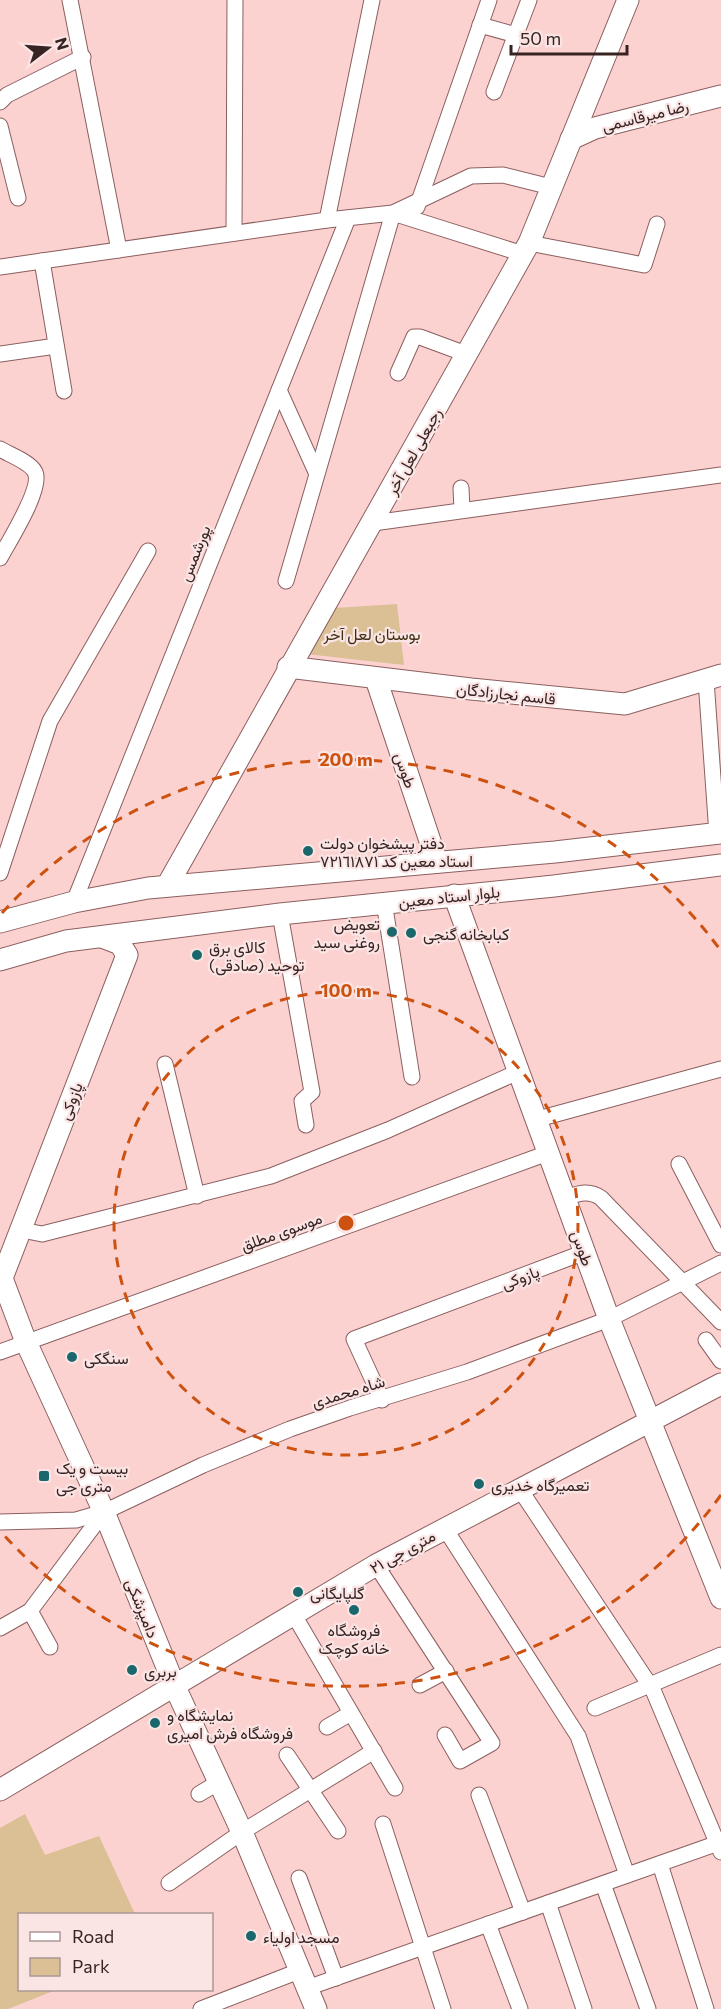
<svg xmlns="http://www.w3.org/2000/svg" width="721" height="2009" viewBox="0 0 721 2009" font-family="Commissioner,Vazirmatn,sans-serif">
<style>
.green{fill:#dbc095}
.lines{fill:none;stroke-linecap:round;stroke-linejoin:round}
.street-casing{stroke:#8c5f5f;stroke-width:17}
.secondary-casing{stroke:#8c5f5f;stroke-width:23}
.street{stroke:#fff;stroke-width:15}
.secondary{stroke:#fff;stroke-width:21}
.ring{fill:none;stroke:#cd510f;stroke-width:3;stroke-dasharray:10 8}
.poi-dot{fill:#1b686c;stroke:#fae5e4;stroke-width:2}
.labels{text-anchor:middle;dominant-baseline:central;stroke-width:4.5;stroke-linejoin:round;paint-order:stroke}
.street-label{font-size:16px;fill:#362322;stroke:#fae5e4}
.park-label{font-size:16px;fill:#3e2f14;stroke:#fae5e4}
.poi-label{font-size:16px;fill:#362322;stroke:#fae5e4;text-anchor:start}
.centre{fill:#cd510f;stroke:#fae5e4;stroke-width:3}
.ring-label{font-size:18px;text-anchor:middle;font-weight:bold;fill:#cd510f;stroke:#fae5e4;stroke-width:4.5;stroke-linejoin:round;paint-order:stroke}
</style>
<rect width="100%" height="100%" fill="#fcd2d1"/>
<!-- green -->
<g class="green">
<polygon points="397,604 404,665 306,654 334,608"/>
<polygon points="25,1814 45,1855 99,1836 135,1914 20,1914 20,1990 56,1990 8,2009 0,2009 0,1828"/>
</g>
<g class="lines">
<!-- street casing -->
<g class="street-casing">
<g id="street">
<polyline points="70,0 119,250"/>
<polyline points="480,25 516,35"/>
<polyline points="494,92 529,0"/>
<polyline points="0,102 7,95 83,57"/>
<polyline points="0,126 18,198"/>
<polyline points="417,207 489,0"/>
<polyline points="327,220 372,0"/>
<polyline points="234,233 235,0"/>
<polyline points="529,243 644,265 657,224"/>
<polyline points="42,261 64,391"/>
<polyline points="0,267 327,220 393,213 471,176 503,175 551,187"/>
<polyline points="0,354 56,346"/>
<polyline points="398,373 414,337 420,337 466,354"/>
<polyline points="279,390 316,472"/>
<path d="M0,449C10,455 30,462 35,472C43,488 9,541 0,558"/>
<polyline points="461,488 462,510"/>
<polyline points="373,523 721,475"/>
<polyline points="286,581 393,213 523,254"/>
<polyline points="706,680 717,834"/>
<polyline points="0,873 50,721 148,551"/>
<polyline points="74,902 348,218"/>
<polyline points="384,902 412,1077"/>
<polyline points="280,914 312,1092 302,1101 306,1125"/>
<polyline points="165,1064 197,1196"/>
<polyline points="538,1119 721,1069"/>
<polyline points="679,1164 721,1245"/>
<path d="M565,1198C577,1194 589,1189 601,1198L721,1322"/>
<polyline points="22,1224 27,1231 42,1234 271,1176 388,1130 518,1072"/>
<polyline points="706,1340 721,1361"/>
<polyline points="0,1352 548,1153"/>
<polyline points="382,1400 354,1339 585,1252"/>
<polyline points="519,1488 653,1690 721,1852"/>
<polyline points="0,1522 76,1520 104,1512 203,1465 290,1429 350,1408 467,1372 609,1319 721,1263"/>
<polyline points="444,1527 578,1736 627,1875"/>
<polyline points="376,1565 492,1743 460,1761 445,1735"/>
<polyline points="30,1611 50,1647"/>
<polyline points="294,1615 395,1788"/>
<polyline points="0,1628 30,1611 104,1512"/>
<polyline points="420,1685 446,1671"/>
<polyline points="595,1708 721,1655"/>
<polyline points="327,1727 351,1713"/>
<polyline points="287,1755 338,1831"/>
<polyline points="199,1794 219,1782"/>
<polyline points="479,1795 523,1912"/>
<polyline points="383,1824 443,2009"/>
<polyline points="660,1864 706,2009"/>
<polyline points="299,1878 336,1978"/>
<polyline points="169,1883 242,1832 374,1751"/>
<polyline points="603,1884 648,2009"/>
<polyline points="548,1903 584,2009"/>
<polyline points="488,1924 520,2009"/>
<polyline points="307,1988 721,1842"/>
<polyline points="201,2009 299,1971"/>
</g>
</g>
<!-- secondary casing -->
<g class="secondary-casing">
<g id="secondary">
<polyline points="571,139 595,128 721,96"/>
<polyline points="288,667 471,689 625,704 721,675"/>
<polyline points="376,679 437,862"/>
<polyline points="167,886 529,243 628,0"/>
<polyline points="454,895 609,1319 721,1598"/>
<polyline points="0,922 74,902 148,888 555,852 721,833"/>
<polyline points="0,960 66,941 280,914 554,886 721,865"/>
<polyline points="0,1273 26,1342 104,1512 175,1687 242,1832 316,2009"/>
<polyline points="2,1278 127,955 120,944 102,937"/>
<polyline points="0,1790 376,1565 721,1384"/>
</g>
</g>
<!-- street -->
<use href="#street" class="street"/>
<!-- secondary -->
<use href="#secondary" class="secondary"/>
</g>
<!-- distance rings -->
<g class="ring">
<circle cx="346" cy="1223" r="232"/>
<path d="M721 1495A463 463 0 0 1 2 1533M2 913A463 463 0 0 1 721 951"/>
</g>
<!-- markers -->
<g class="poi-dot">
<circle cx="308" cy="851" r="6"/>
<circle cx="392" cy="932" r="6"/>
<circle cx="411" cy="933" r="6"/>
<circle cx="197" cy="955" r="6"/>
<circle cx="72" cy="1357" r="6"/>
<rect x="38" y="1470" width="12" height="12" rx="3"/>
<circle cx="479" cy="1484" r="6"/>
<circle cx="298" cy="1592" r="6"/>
<circle cx="354" cy="1610" r="6"/>
<circle cx="132" cy="1670" r="6"/>
<circle cx="155" cy="1723" r="6"/>
<circle cx="251" cy="1936" r="6"/>
</g>
<g class="labels">
<!-- street labels -->
<g class="street-label">
<text transform="translate(645 115) rotate(-14)">رضا میرقاسمی</text>
<text transform="translate(413 451) rotate(-61)">رجبعلی لعل آخر</text>
<text transform="translate(194 553) rotate(-68)">پورشمس</text>
<text transform="translate(506 693) rotate(6)">قاسم نجارزادگان</text>
<text transform="translate(406 770) rotate(71)">طوس</text>
<text transform="translate(449 896) rotate(-6)">بلوار استاد معین</text>
<text transform="translate(70 1101) rotate(-69)">پازوکی</text>
<text transform="translate(281 1231) rotate(-20)">موسوی مطلق</text>
<text transform="translate(583 1248) rotate(70)">طوس</text>
<text transform="translate(520 1277) rotate(-21)">پازوکی</text>
<text transform="translate(348 1391) rotate(-17)">شاه محمدی</text>
<text transform="translate(402 1551) rotate(-29)">۲۱ متری جی</text>
<text transform="translate(143 1608) rotate(68)">دامپزشکی</text>
</g>
<!-- park labels -->
<g class="park-label">
<text x="372" y="633">بوستان لعل آخر</text>
</g>
<!-- poi labels -->
<g class="poi-label">
<text x="320" y="842">دفتر پيشخوان دولت<tspan x="320" dy="18">استاد معين كد ٧٢١٦١٨٧١</tspan></text>
<text x="380" y="923" text-anchor="end">تعویض<tspan x="380" dy="18">روغنی سید</tspan></text>
<text x="423" y="933">کبابخانه گنجی</text>
<text x="209" y="946">کالای برق<tspan x="209" dy="18">توحید (صادقی)</tspan></text>
<text x="84" y="1357">سنگکی</text>
<text x="56" y="1467">بیست و یک<tspan x="56" dy="18">متری جی</tspan></text>
<text x="491" y="1484">تعمیرگاه خدیری</text>
<text x="310" y="1592">گلپایگانی</text>
<text x="354" y="1629" text-anchor="middle">فروشگاه<tspan x="354" dy="18">خانه کوچک</tspan></text>
<text x="144" y="1670">بربری</text>
<text x="167" y="1714">نمایشگاه و<tspan x="167" dy="18">فروشگاه فرش امیری</tspan></text>
<text x="263" y="1936">مسجد اولیاء</text>
</g>
</g>
<circle cx="346" cy="1223" r="9" class="centre"/>
<g class="ring-label">
<text x="346" y="766">200 m</text>
<text x="346" y="997">100 m</text>
</g>
<!-- legend -->
<rect x="18" y="1913" width="195" height="78" fill="#fae5e4" stroke="#ac9796" stroke-width="1.5"/>
<rect x="30" y="1932" width="30" height="9" fill="#ffffff" stroke="#ac9796" stroke-width="1.5"/>
<text x="72" y="1943" font-size="18" fill="#362322">Road</text>
<rect x="30" y="1958" width="30" height="18" fill="#dbc095" stroke="#ac9796" stroke-width="1.5"/>
<text x="72" y="1973" font-size="18" fill="#362322">Park</text>
<!-- north arrow -->
<g transform="translate(48 48) rotate(73)" stroke="#fae5e4" stroke-width="4.5" paint-order="stroke">
<path d="M0-4.5L10 22L0 15L-10 22Z" fill="#362322"/>
<text y="-9" font-size="16" font-weight="bold" text-anchor="middle" fill="#362322">N</text>
</g>
<!-- scale -->
<path d="M511 45v9h116v-9" fill="none" stroke="#362322" stroke-width="3"/>
<text x="520" y="45" font-size="18" fill="#362322" stroke="#fae5e4" stroke-width="4.5" paint-order="stroke">50 m</text>
</svg>
